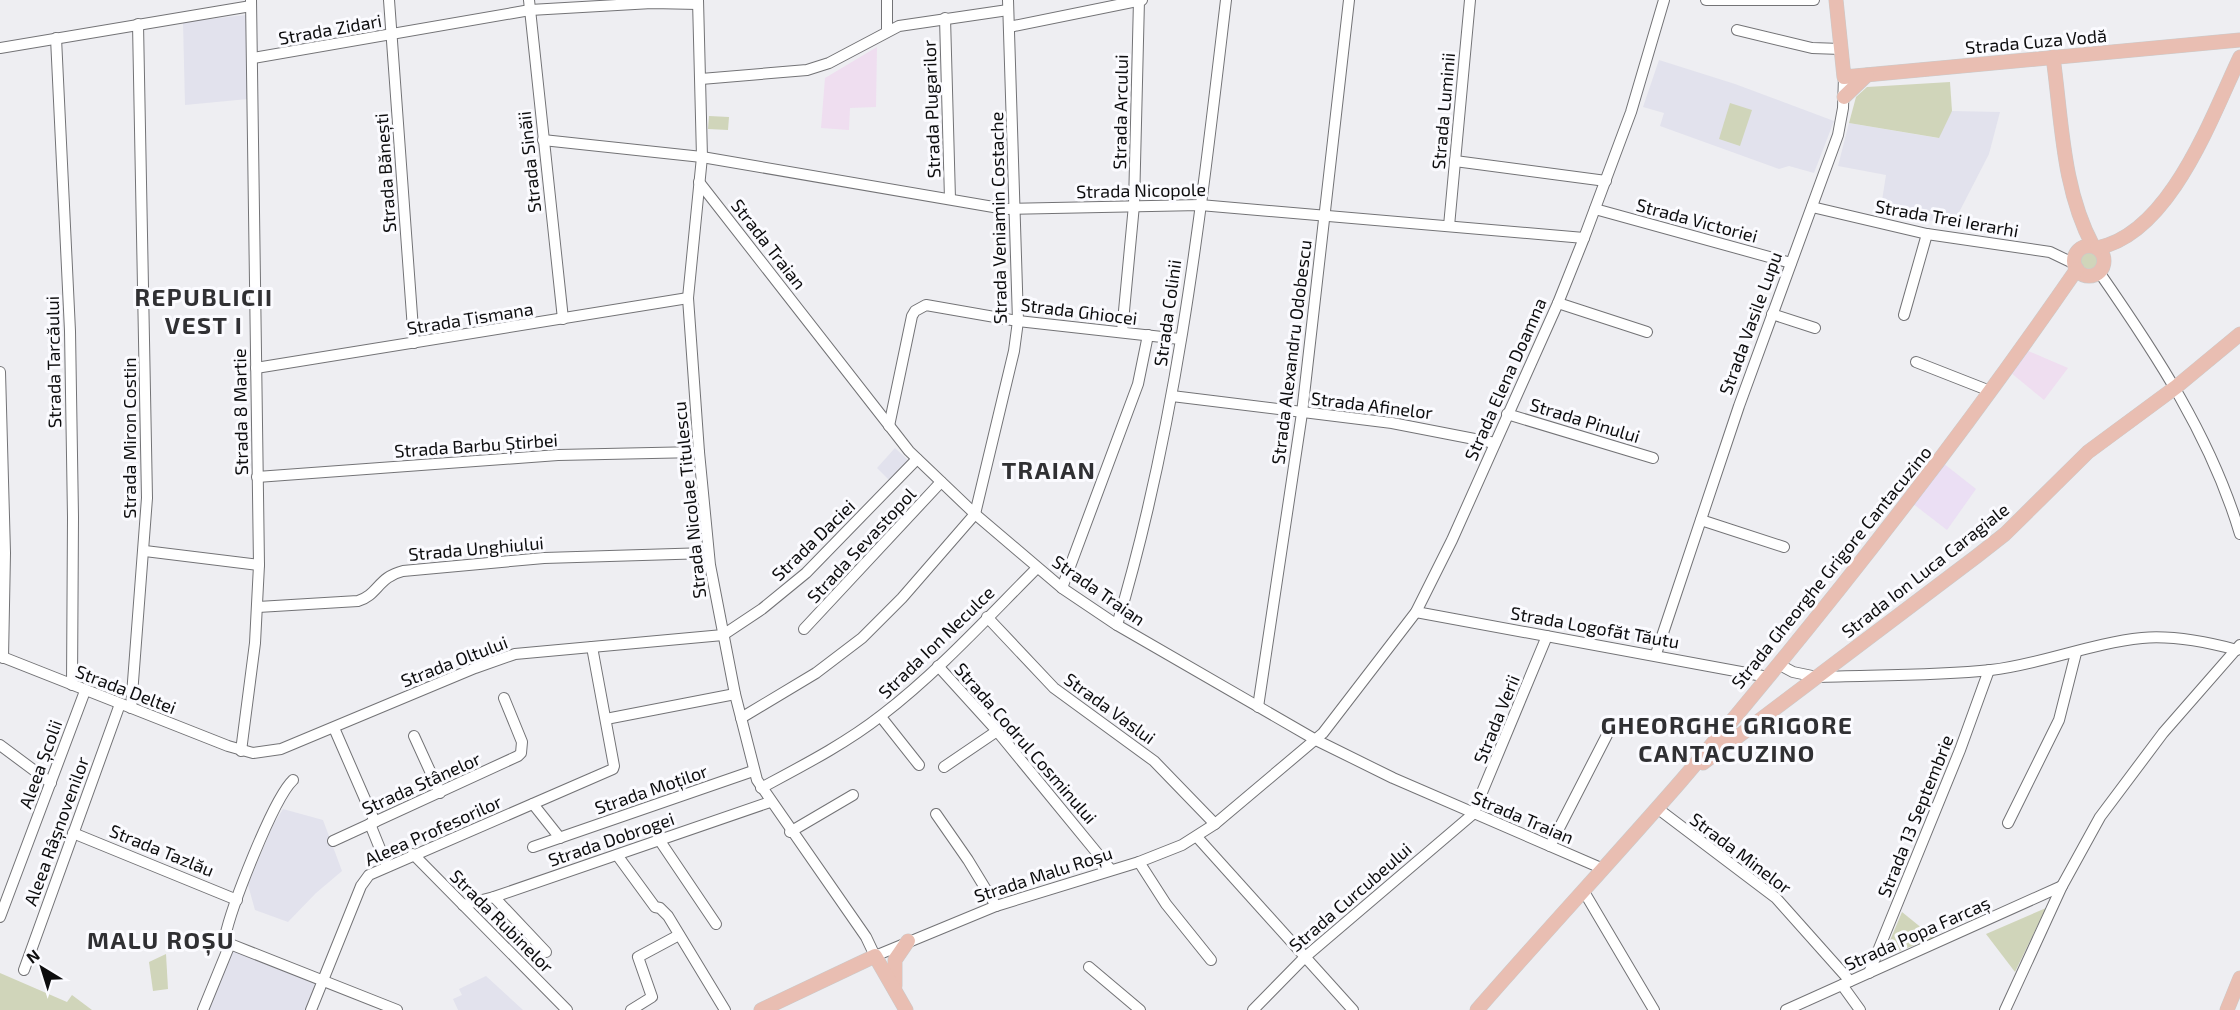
<svg xmlns="http://www.w3.org/2000/svg" width="2240" height="1010" viewBox="0 0 2240 1010" font-family="'Exo 2',sans-serif">
<style>
.commercial{fill:#ebdff4}
.built{fill:#e2e2ed}
.medical{fill:#efdef0}
.green{fill:#d0d5ba}
.lines{fill:none;stroke-linecap:round;stroke-linejoin:round}
.minor-casing{stroke:#737376;stroke-width:12}
.major-casing{stroke:#cacaca;stroke-width:15}
.minor{stroke:#fff;stroke-width:10}
.major{stroke:#e9beb2;stroke-width:14}
.labels{text-anchor:middle;dominant-baseline:central;stroke-width:6;stroke-linejoin:round;paint-order:stroke}
.street-label{font-size:18px;fill:#0d0d0e;stroke:#fbfbff}
.district-label{font-size:24px;font-weight:bold;letter-spacing:1.5px;fill:#303033;stroke:#fbfbff}
</style>
<rect width="100%" height="100%" fill="#eeeef2"/>
<!-- commercial -->
<polygon class="commercial" points="1943,463 1976,489 1947,530 1912,503"/>
<!-- built -->
<g class="built">
<polygon points="246,15 248,99 185,105 183,22"/>
<polygon points="1659,60 1735,84 1834,121 1814,173 1789,166 1779,169 1660,126 1664,113 1643,107"/>
<polygon points="1952,111 2000,112 1989,154 1953,224 1880,213 1886,175 1838,166 1849,123 1938,138"/>
<polygon points="895,448 910,462 891,482 877,468"/>
<polygon points="283,809 323,820 342,871 316,893 288,922 255,910 248,885 273,825"/>
<polygon points="232,947 318,980 305,1010 207,1010"/>
<polygon points="486,976 523,1010 458,1010 453,999 462,995 459,989"/>
</g>
<!-- medical -->
<g class="medical">
<polygon points="877,47 876,107 850,108 849,130 821,128 825,78"/>
<polygon points="2026,350 2068,368 2044,400 2011,373"/>
</g>
<!-- green -->
<g class="green">
<polygon points="1950,82 1952,111 1939,138 1849,123 1856,97 1867,87"/>
<polygon points="1730,103 1752,110 1740,146 1719,139"/>
<polygon points="709,116 729,117 728,130 708,129"/>
<circle cx="2089" cy="260" r="9"/>
<polygon points="2046,908 2015,972 1986,934"/>
<polygon points="1902,912 1934,938 1883,957"/>
<polygon points="166,954 168,989 153,991 149,962"/>
<polygon points="0,973 67,1002 72,995 92,1010 0,1010"/>
</g>
<g class="lines">
<!-- minor casing -->
<g class="minor-casing">
<g id="minor">
<polyline points="389,0 414,343"/>
<polyline points="529,0 563,319"/>
<polyline points="698,0 702,157 688,298 699,452 710,565 735,694 757,780 866,937 875,956 996,906 1139,862 1182,845 1215,824 1323,733 1416,612 1452,540 1558,303 1584,238 1631,112 1664,0"/>
<polyline points="887,0 887,30"/>
<polyline points="1706,0 1814,0"/>
<polyline points="945,18 950,199"/>
<polyline points="1009,27 1142,0"/>
<polyline points="1737,30 1812,48 1841,49"/>
<polyline points="56,38 70,331 73,517 72,685"/>
<polyline points="0,48 251,6"/>
<polyline points="253,58 530,10 652,3 698,4"/>
<polyline points="701,79 807,70 829,63 899,26 1008,10"/>
<polyline points="543,140 702,157 1005,209 1200,205 1584,238"/>
<polyline points="1455,161 1606,181"/>
<polyline points="699,182 909,451 975,514 1062,588 1117,625 1316,740 1393,778 1601,868"/>
<polyline points="1812,207 1927,234 2050,252 2075,264"/>
<polyline points="1595,209 1791,263"/>
<polyline points="1449,226 1470,0"/>
<path d="M2099,272C2156,354 2211,437 2240,534"/>
<polyline points="1558,303 1647,332"/>
<polyline points="1772,314 1815,328"/>
<polyline points="1904,315 1927,234"/>
<polyline points="1122,332 1134,205 1139,0"/>
<polyline points="1916,362 1990,391"/>
<polyline points="256,368 688,298"/>
<polyline points="0,372 5,553 3,658"/>
<polyline points="1172,396 1392,423 1495,443"/>
<polyline points="1507,414 1653,458"/>
<polyline points="889,426 912,316 915,311 926,305 1018,321 1180,339"/>
<polyline points="257,477 558,455 699,452"/>
<polyline points="1701,520 1784,547"/>
<polyline points="145,551 259,565"/>
<polyline points="1062,588 1138,384 1148,335"/>
<path d="M258,607L358,601C378,595 378,577 403,571L544,558L708,553"/>
<polyline points="1416,612 1768,677"/>
<polyline points="987,617 1054,688 1154,761 1215,824"/>
<path d="M1117,625C1178,422 1201,210 1226,0"/>
<polyline points="804,629 941,482"/>
<polyline points="1656,654 1739,406 1838,135 1843,108 1844,77"/>
<polyline points="0,656 228,746 253,753 281,749 475,668 515,654 723,635 762,609 806,573 917,459"/>
<path d="M1778,664L1793,672L1817,677C1874,675 1933,676 1991,670C2042,664 2091,643 2142,638C2174,635 2207,642 2237,650"/>
<polyline points="938,666 997,731 1111,870"/>
<polyline points="1258,707 1302,413 1349,0"/>
<polyline points="131,708 147,498 138,24"/>
<polyline points="881,717 919,765"/>
<polyline points="741,718 816,673 862,638 902,598 975,514 1014,351 1018,321 1008,0"/>
<polyline points="606,719 735,694"/>
<polyline points="334,728 375,822"/>
<polyline points="414,736 440,793"/>
<polyline points="0,745 51,783"/>
<polyline points="241,751 255,643 259,565 251,0"/>
<polyline points="944,767 997,731"/>
<path d="M761,788C802,766 845,744 882,715C938,672 987,618 1037,568"/>
<polyline points="533,804 560,838"/>
<polyline points="1657,808 1776,898 1850,981"/>
<polyline points="936,814 968,860 996,906"/>
<polyline points="2008,823 2059,720 2076,653"/>
<polyline points="370,824 387,866"/>
<polyline points="790,832 853,795"/>
<polyline points="73,833 237,900"/>
<polyline points="1197,837 1353,1010"/>
<polyline points="333,841 518,756 521,753 522,742 504,698"/>
<polyline points="660,841 716,924"/>
<polyline points="1550,846 1607,735"/>
<polyline points="533,847 753,771"/>
<polyline points="413,854 567,1010"/>
<polyline points="617,855 655,907 660,908 668,916 725,1010"/>
<polyline points="1139,862 1166,904 1211,960"/>
<polyline points="1583,890 1654,1010"/>
<polyline points="494,897 546,952"/>
<polyline points="463,905 494,897 770,802"/>
<polyline points="0,917 85,691"/>
<path d="M230,944L225,937C231,908 273,799 293,780"/>
<polyline points="230,944 397,1010"/>
<polyline points="1089,967 1140,1010"/>
<polyline points="24,970 120,704"/>
<polyline points="1869,973 1960,750 1989,670"/>
<polyline points="1842,985 1860,1010"/>
<polyline points="203,1010 230,944"/>
<polyline points="311,1010 361,886 369,875 613,769 614,766 592,647"/>
<polyline points="631,1010 652,997 638,957 679,935"/>
<polyline points="1253,1010 1304,958 1473,814 1547,636"/>
<polyline points="1786,1010 2062,886"/>
<polyline points="2005,1010 2062,886 2100,817 2163,733 2240,645"/>
</g>
</g>
<!-- major casing -->
<g class="major-casing">
<g id="major">
<polyline points="1836,0 1844,77 2240,40"/>
<path d="M2053,57C2062,121 2062,188 2093,246"/>
<polyline points="1844,97 1867,75"/>
<circle cx="2089" cy="261" r="15"/>
<path d="M2097,248C2170,234 2211,118 2240,57"/>
<polyline points="1703,763 1977,556 2005,534 2088,452 2176,387 2240,334"/>
<polyline points="895,986 895,960 908,941"/>
<polyline points="761,1010 875,956 906,1010"/>
<path d="M1477,1010C1544,933 1614,858 1681,781C1821,617 1955,446 2077,269"/>
<polyline points="2227,1010 2240,978"/>
</g>
</g>
<!-- minor -->
<use href="#minor" class="minor"/>
<!-- major -->
<use href="#major" class="major"/>
</g>
<g class="labels">
<!-- street labels -->
<g class="street-label">
<text transform="translate(330 29) rotate(-10)">Strada Zidari</text>
<text transform="translate(2036 41) rotate(-5)">Strada Cuza Vodă</text>
<text transform="translate(931 109) rotate(-92)">Strada Plugarilor</text>
<text transform="translate(1443 111) rotate(-85)">Strada Luminii</text>
<text transform="translate(1120 112) rotate(-89)">Strada Arcului</text>
<text transform="translate(529 162) rotate(-96)">Strada Sinăii</text>
<text transform="translate(385 173) rotate(-94)">Strada Bănești</text>
<text transform="translate(1141 190) rotate(-1)">Strada Nicopole</text>
<text transform="translate(998 218) rotate(-91)">Strada Veniamin Costache</text>
<text transform="translate(1947 218) rotate(10)">Strada Trei Ierarhi</text>
<text transform="translate(1697 220) rotate(15)">Strada Victoriei</text>
<text transform="translate(769 244) rotate(52)">Strada Traian</text>
<text transform="translate(1079 311) rotate(7)">Strada Ghiocei</text>
<text transform="translate(1167 313) rotate(-82)">Strada Colinii</text>
<text transform="translate(470 318) rotate(-9)">Strada Tismana</text>
<text transform="translate(1750 323) rotate(-70)">Strada Vasile Lupu</text>
<text transform="translate(1291 352) rotate(-83)">Strada Alexandru Odobescu</text>
<text transform="translate(53 362) rotate(-91)">Strada Tarcăului</text>
<text transform="translate(1505 379) rotate(-66)">Strada Elena Doamna</text>
<text transform="translate(1372 405) rotate(7)">Strada Afinelor</text>
<text transform="translate(240 412) rotate(-91)">Strada 8 Martie</text>
<text transform="translate(1585 420) rotate(17)">Strada Pinului</text>
<text transform="translate(129 438) rotate(-90)">Strada Miron Costin</text>
<text transform="translate(476 445) rotate(-4)">Strada Barbu Știrbei</text>
<text transform="translate(689 500) rotate(-96)">Strada Nicolae Titulescu</text>
<text transform="translate(813 540) rotate(-44)">Strada Daciei</text>
<text transform="translate(861 545) rotate(-47)">Strada Sevastopol</text>
<text transform="translate(476 548) rotate(-5)">Strada Unghiului</text>
<text transform="translate(1831 567) rotate(-51)">Strada Gheorghe Grigore Cantacuzino</text>
<text transform="translate(1925 570) rotate(-38)">Strada Ion Luca Caragiale</text>
<text transform="translate(1099 590) rotate(35)">Strada Traian</text>
<text transform="translate(1595 627) rotate(10)">Strada Logofăt Tăutu</text>
<text transform="translate(936 642) rotate(-44)">Strada Ion Neculce</text>
<text transform="translate(454 661) rotate(-21)">Strada Oltului</text>
<text transform="translate(126 689) rotate(21)">Strada Deltei</text>
<text transform="translate(1110 708) rotate(36)">Strada Vaslui</text>
<text transform="translate(1496 719) rotate(-68)">Strada Verii</text>
<text transform="translate(1026 743) rotate(49)">Strada Codrul Cosminului</text>
<text transform="translate(40 764) rotate(-70)">Aleea Școlii</text>
<text transform="translate(421 783) rotate(-24)">Strada Stânelor</text>
<text transform="translate(651 789) rotate(-19)">Strada Moților</text>
<text transform="translate(1915 816) rotate(-68)">Strada 13 Septembrie</text>
<text transform="translate(1523 817) rotate(23)">Strada Traian</text>
<text transform="translate(433 830) rotate(-24)">Aleea Profesorilor</text>
<text transform="translate(56 831) rotate(-70)">Aleea Râșnovenilor</text>
<text transform="translate(611 839) rotate(-19)">Strada Dobrogei</text>
<text transform="translate(162 850) rotate(22)">Strada Tazlău</text>
<text transform="translate(1741 853) rotate(37)">Strada Minelor</text>
<text transform="translate(1043 874) rotate(-18)">Strada Malu Roșu</text>
<text transform="translate(1350 897) rotate(-41)">Strada Curcubeului</text>
<text transform="translate(502 921) rotate(45)">Strada Rubinelor</text>
<text transform="translate(1917 933) rotate(-24)">Strada Popa Farcaș</text>
</g>
<!-- district labels -->
<g class="district-label">
<text x="204" y="296">REPUBLICII<tspan x="204" dy="28">VEST I</tspan></text>
<text x="1049" y="469">TRAIAN</text>
<text x="1727" y="724">GHEORGHE GRIGORE<tspan x="1727" dy="28">CANTACUZINO</tspan></text>
<text x="161" y="939">MALU ROȘU</text>
</g>
</g>
<!-- north arrow -->
<g transform="translate(42 968) rotate(322)" stroke="#fbfbff" stroke-width="4.5" paint-order="stroke">
<path d="M0-4.5L10 22L0 15L-10 22Z" fill="#0d0d0e"/>
<text y="-9" font-size="16" font-weight="bold" text-anchor="middle" fill="#0d0d0e">N</text>
</g>
</svg>
